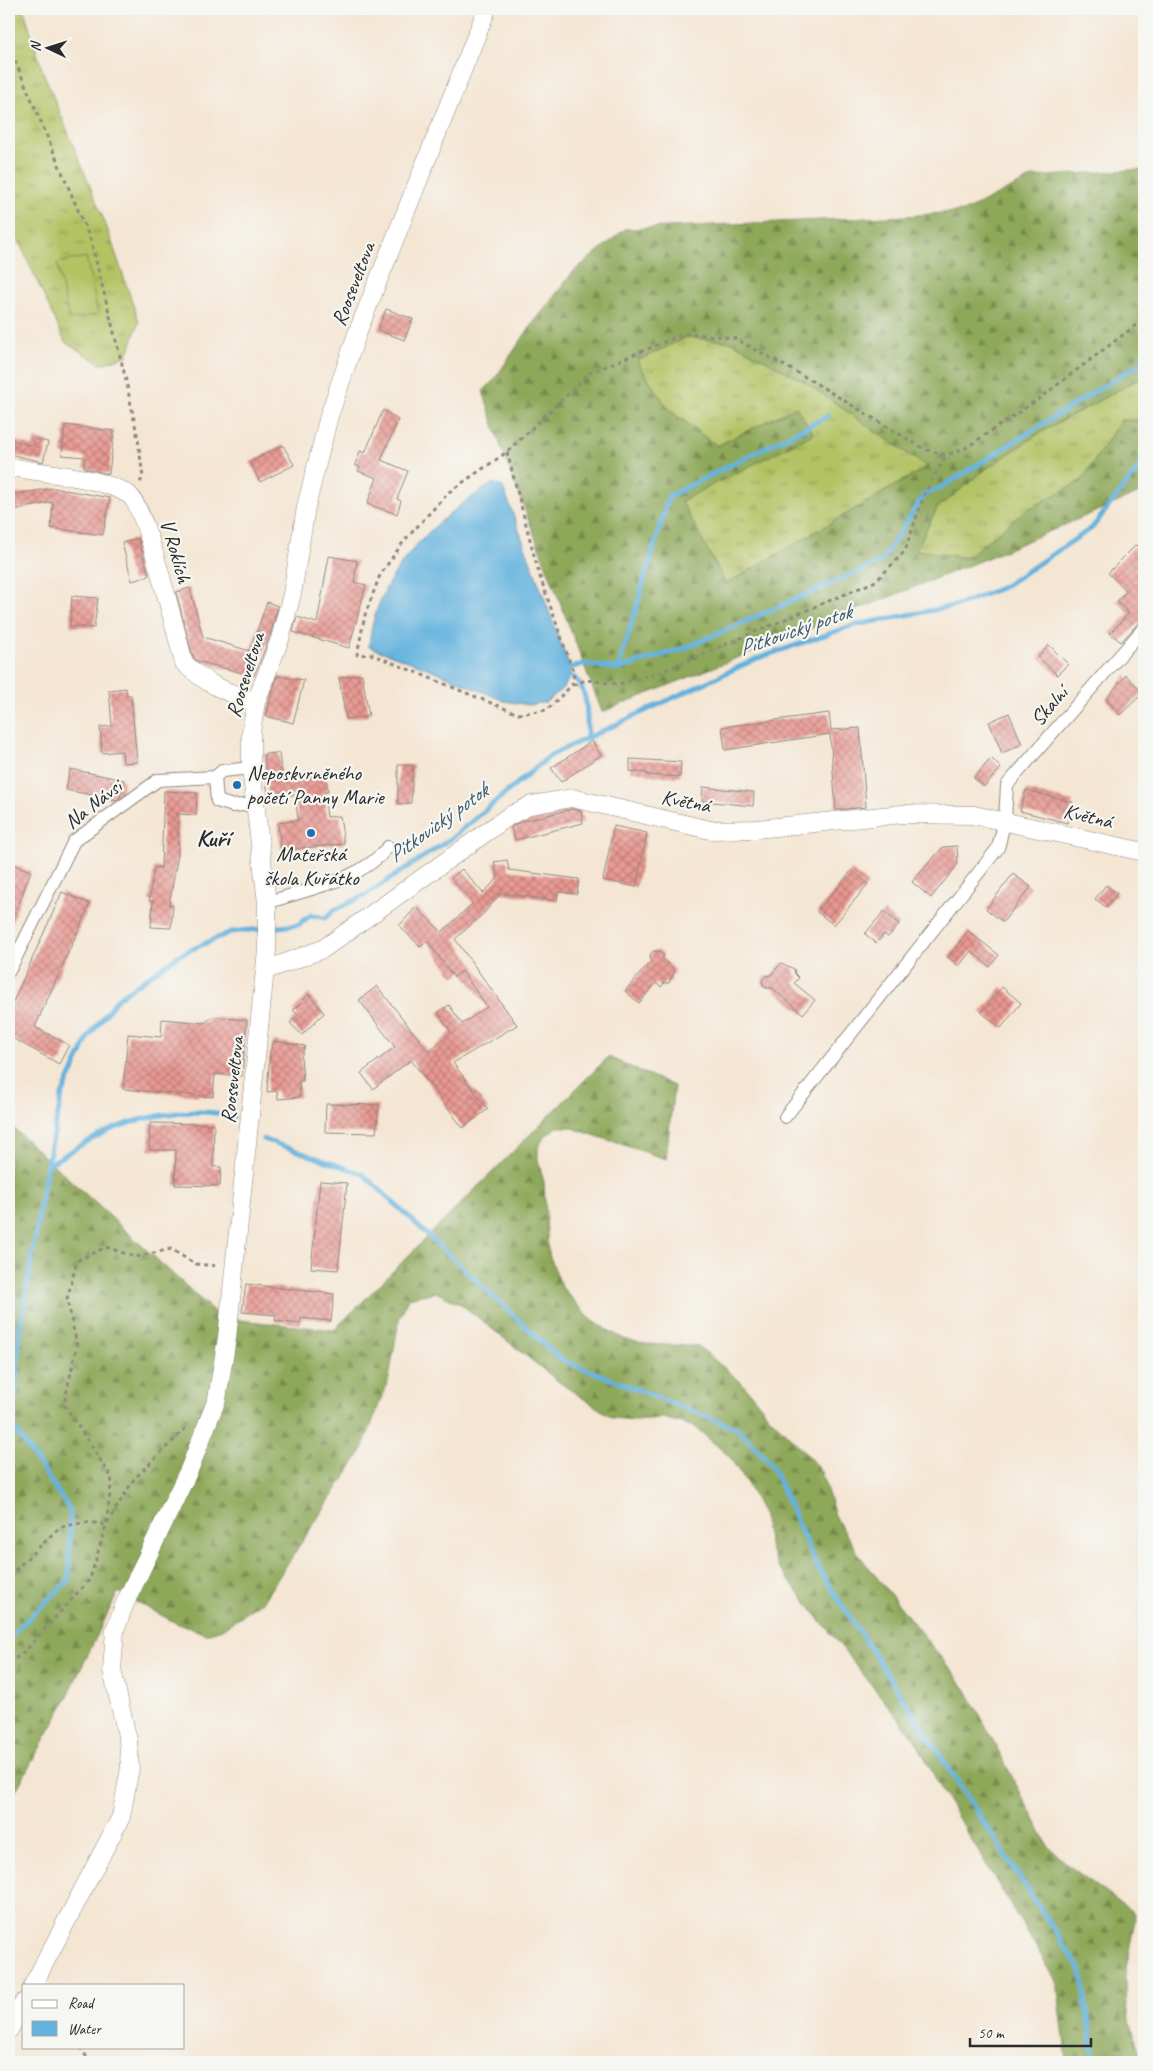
<svg xmlns="http://www.w3.org/2000/svg" width="1153" height="2071" viewBox="0 0 1153 2071" font-family="Caveat,sans-serif">
<style>
.grass{fill:url(#grass-tufts);stroke:#6f7648}
.forest{fill:url(#forest-firs);stroke:#5c6a42;fill-rule:evenodd}
.pitch{fill:#b3c264;stroke:#6f7648}
.water{fill:#64b2de;stroke:#486e84}
.lines{fill:none;stroke-linecap:round;stroke-linejoin:round}
.stream{stroke:#64b2de;stroke-width:5}
.building{fill:url(#building-cross-hatch)}
.street-casing{stroke:#90887f;stroke-width:14}
.secondary-casing{stroke:#90887f;stroke-width:19}
.path{stroke:#90887f;stroke-width:3;stroke-dasharray:4 4;stroke-linecap:butt}
.street{stroke:#fff;stroke-width:12}
.secondary{stroke:#fff;stroke-width:18}
.poi-dot{fill:#1f6fb2;stroke:#f6f6f2;stroke-width:2}
.labels{text-anchor:middle;dominant-baseline:central;stroke-width:4.5;stroke-linejoin:round;paint-order:stroke}
.street-label{font-size:21px;fill:#2b2b2b;stroke:#f6f6f2}
.poi-label{font-size:21px;fill:#2b2b2b;stroke:#f6f6f2;text-anchor:start}
.water-label{font-size:22px;font-style:italic;fill:#3f5a6a;stroke:#f6f6f2}
.quarter-label{font-size:24px;font-weight:bold;fill:#2b2b2b;stroke:#f6f6f2}
</style>
<defs>
<pattern id="grass-tufts" width="24" height="20" patternUnits="userSpaceOnUse" patternTransform="scale(1.25)"><rect width="24" height="20" fill="#b3c264"/><path d="M3 7l-1-3M5 7V3M7 7l1-3M15 17l-1-3M17 17v-4M19 17l1-3" fill="none" stroke="#929e53"/></pattern>
<pattern id="forest-firs" width="22" height="20" patternUnits="userSpaceOnUse" patternTransform="scale(1.25)"><rect width="22" height="20" fill="#8ea85a"/><path d="M5 1l3.5 6h-7zM16 11l3.5 6h-7z" fill="#74894b"/></pattern>
<pattern id="building-cross-hatch" width="8" height="8" patternUnits="userSpaceOnUse" patternTransform="scale(1.25)"><rect width="8" height="8" fill="#e99892"/><path d="M0 0l8 8M0 8l8-8" fill="none" stroke="#bd7c77"/></pattern>
</defs>
<rect width="100%" height="100%" fill="#f6f6f2"/>
<filter id="ink" filterUnits="userSpaceOnUse"><feTurbulence type="fractalNoise" baseFrequency=".02" numOctaves="2"/><feDisplacementMap in="SourceGraphic" scale="10" xChannelSelector="R" yChannelSelector="G"/><feConvolveMatrix kernelMatrix="1 2 1 2 8 2 1 2 1" color-interpolation-filters="sRGB"/></filter>
<filter id="wash" filterUnits="userSpaceOnUse"><feTurbulence type="fractalNoise" baseFrequency=".0096" numOctaves="4" result="noise"/><feDisplacementMap in="SourceGraphic" scale="20" xChannelSelector="R" yChannelSelector="G"/><feGaussianBlur stdDeviation="1.12" result="paint"/><feColorMatrix in="noise" values="0 0 0 0 0 0 0 0 0 0 0 0 0 0 0 0 0 1.4 0 .05"/><feComposite in="paint" operator="in"/></filter>
<g filter="url(#wash)">
<rect width="100%" height="100%" fill="#f4e6d3"/>
<!-- grass -->
<g class="grass">
<polygon points="9,9 22,9 25,13 42,69 106,225 139,322 127,356 101,364 65,342 9,220"/>
<polygon points="687,337 732,342 805,382 927,467 726,584 681,501 812,434 796,407 717,446 668,409 637,361"/>
<polygon points="1144,376 1144,421 1121,420 1082,480 1025,511 966,558 916,550 937,508 986,469 1038,434"/>
</g>
<!-- forest -->
<g class="forest">
<path d="M1144,169V376L1038,434L986,469L937,508L916,550L966,558L1025,511L1082,480L1121,420L1144,421V491L992,556L602,712L502,450L483,391L494,380L528,330L573,272L625,229L908,216L965,211L1033,177ZM687,337L732,342L805,382L927,467L726,584L681,501L813,434L796,407L717,446L668,409L637,361Z"/>
<polygon points="608,1057 674,1086 666,1159 569,1127 557,1127 545,1136 538,1147 538,1160 544,1182 548,1252 562,1287 592,1321 624,1339 645,1344 698,1346 742,1383 768,1415 805,1452 821,1472 836,1518 859,1555 967,1690 1047,1844 1065,1863 1134,1913 1135,1919 1125,1974 1126,2008 1141,2058 1144,2062 1067,2062 1057,1982 945,1796 916,1741 779,1568 770,1549 763,1514 748,1485 729,1456 695,1427 663,1418 635,1420 613,1418 563,1385 462,1305 436,1292 408,1298 399,1320 389,1378 361,1452 263,1601 222,1629 206,1634 176,1623 118,1592 63,1706 9,1803 9,1124 221,1318 334,1330"/>
</g>
<!-- pitch -->
<polygon class="pitch" points="86,257 98,314 69,320 57,263"/>
<!-- water -->
<path class="water" d="M493,483L503,487L570,668L571,676L562,689L546,702L529,705L504,701L430,669L369,647C375,573 433,521 493,483Z"/>
<g class="lines">
<!-- stream -->
<g class="stream">
<polyline points="570,668 584,664 618,669 685,648 882,561 924,495 940,488 1144,361"/>
<polyline points="618,669 669,496 828,416"/>
<path d="M571,676C590,686 587,720 587,739"/>
<polyline points="263,1139 363,1174 560,1359 738,1429 771,1464 818,1568 1081,1971 1093,2052 1097,2062"/>
<path d="M47,1165C69,1153 92,1137 115,1128C147,1115 201,1106 233,1117"/>
<polyline points="9,1637 69,1580 70,1510 13,1426 20,1329 47,1165 62,1095 89,1036 118,998 179,955 231,932 298,925 311,915 325,918 334,910 364,896 452,838 551,755 756,659 851,626 959,605 1003,587 1092,528 1144,461"/>
</g>
</g>
<g id="blocks">
<!-- building -->
<g class="building">
<polygon points="386,309 413,319 404,340 378,330"/>
<polygon points="383,410 398,420 381,460 408,471 397,499 401,501 397,514 367,504 377,478 358,471 360,467 355,465 360,451 365,453"/>
<polygon points="65,425 114,431 109,474 84,468 85,457 62,455"/>
<polygon points="9,439 33,446 35,439 48,442 43,462 9,454"/>
<polygon points="283,445 294,465 260,482 250,462"/>
<polygon points="54,488 110,498 103,535 51,528 53,502 9,511 9,495"/>
<polygon points="138,538 149,576 132,581 122,543"/>
<polygon points="1136,545 1144,553 1144,617 1121,642 1110,633 1129,613 1117,601 1127,591 1108,573"/>
<polygon points="329,556 357,561 354,582 366,585 349,648 293,632 297,617 317,623"/>
<polygon points="190,588 203,637 250,651 267,602 278,606 270,636 254,676 197,661 193,657 176,592"/>
<polygon points="72,596 98,598 94,628 70,626"/>
<polygon points="1049,645 1068,664 1057,675 1038,657"/>
<polygon points="362,674 369,716 346,719 339,678"/>
<polygon points="1126,675 1143,693 1120,715 1106,699"/>
<polygon points="277,676 304,680 293,723 266,716"/>
<polygon points="126,688 127,695 131,695 137,762 123,763 122,751 102,753 100,727 112,726 109,690"/>
<polygon points="829,713 831,730 860,728 866,807 836,810 830,734 725,750 722,727"/>
<polygon points="1009,713 1022,744 1002,753 989,722"/>
<polygon points="592,741 601,755 561,782 551,768"/>
<polygon points="279,753 282,778 326,774 328,792 324,792 327,817 340,816 344,844 281,850 278,823 298,820 295,795 268,797 264,754"/>
<polygon points="991,758 1001,768 984,787 974,778"/>
<polygon points="630,759 681,762 680,777 647,775 647,773 630,771"/>
<polygon points="398,765 413,765 411,803 398,804"/>
<polygon points="70,769 124,780 120,798 117,800 66,790"/>
<polygon points="703,787 754,792 753,806 702,801"/>
<polygon points="1026,790 1073,802 1067,823 1020,811"/>
<polygon points="164,791 197,793 196,815 178,814 178,854 169,905 173,905 171,928 151,927 153,901 149,901 154,867 161,868"/>
<polygon points="572,809 581,811 583,823 515,840 511,828 514,825 523,821"/>
<polygon points="614,826 647,833 636,887 603,880"/>
<polygon points="957,846 958,864 931,898 912,882 943,847"/>
<polygon points="507,860 509,870 579,879 577,894 558,892 557,901 501,893 484,913 455,939 517,1025 453,1063 488,1109 463,1128 411,1060 373,1089 361,1073 395,1047 359,1000 377,986 429,1052 451,1032 438,1013 449,1005 462,1024 487,1007 462,971 454,977 427,941 421,947 399,926 416,907 442,932 473,903 451,878 462,869 483,893 498,878 494,862"/>
<polygon points="9,863 31,871 10,927 9,927"/>
<polygon points="852,870 868,884 834,925 817,912"/>
<polygon points="1013,874 1031,887 1003,922 986,909"/>
<polygon points="1106,885 1117,893 1106,907 1095,899"/>
<polygon points="62,892 90,904 35,1027 69,1045 59,1064 9,1036 9,1011"/>
<polygon points="884,911 899,924 888,937 884,934 876,943 865,934"/>
<polygon points="968,931 999,955 990,967 971,951 959,966 948,957"/>
<polygon points="653,951 659,951 663,954 663,959 675,970 669,983 664,983 661,987 656,983 639,1003 625,991 651,961 650,955"/>
<polygon points="781,963 794,969 795,974 799,978 794,983 815,1000 803,1014 772,988 767,988 763,985 762,980 766,976 771,975"/>
<polygon points="1002,987 1021,1003 1001,1028 981,1012"/>
<polygon points="309,994 324,1013 302,1035 290,1023 298,1015 293,1010"/>
<polygon points="212,1017 247,1020 242,1076 215,1074 213,1097 123,1089 128,1034 161,1037 162,1019 205,1023"/>
<polygon points="274,1041 305,1046 301,1057 303,1081 299,1081 300,1097 278,1099 277,1091 267,1092 270,1052"/>
<polygon points="326,1104 379,1105 376,1133 325,1132"/>
<polygon points="150,1123 214,1124 213,1167 221,1167 220,1186 175,1185 176,1150 149,1150"/>
<polygon points="320,1181 347,1183 338,1270 311,1268"/>
<polygon points="246,1284 334,1294 331,1321 301,1318 300,1324 275,1321 276,1315 242,1312"/>
</g>
</g>
</g>
<g filter="url(#ink)">
<use href="#blocks" fill-opacity="0" stroke="#90887f" stroke-width="1"/>
<g class="lines">
<!-- street casing -->
<g class="street-casing">
<g id="street">
<polyline points="215,777 217,801 233,806 255,804"/>
<path d="M267,903C307,888 360,882 388,847"/>
<polyline points="9,971 74,841 158,780 215,777 222,771 251,768"/>
<polyline points="785,1117 998,848 1005,820 1007,785 1144,628"/>
</g>
</g>
<!-- secondary casing -->
<g class="secondary-casing">
<g id="secondary">
<path d="M9,470L17,468C53,475 96,476 128,494C145,504 177,637 184,663C207,685 226,692 256,702"/>
<polyline points="266,970 323,949 509,816 531,805 572,798 710,830 756,829 902,814 974,815 1144,852"/>
<polyline points="33,1985 121,1817 130,1768 128,1740 112,1670 115,1630 125,1603 189,1470 217,1399 227,1338 267,950 267,903 251,768 251,732 256,702 280,639 292,594 306,507 329,416 358,331 487,9"/>
<polyline points="9,2030 24,2002"/>
</g>
</g>
<!-- path -->
<g class="path">
<polyline points="9,46 91,241 125,376 138,439 143,478 140,482"/>
<polyline points="507,452 539,574 574,674 572,685 547,710 518,714 371,654 357,655 365,615 380,575 404,541 449,492 507,452 591,372 687,333 734,338 807,378 924,449 946,455 963,450 1040,398 1144,319"/>
<polyline points="573,685 586,680 618,684 658,673 876,581 905,551 924,495 946,455"/>
<polyline points="9,1576 60,1527 89,1522 106,1525 112,1478 64,1404 77,1345 67,1299 77,1261 106,1247 136,1257 171,1249 195,1264 219,1266"/>
<polyline points="9,1664 27,1649 90,1579 106,1525 134,1479 187,1427"/>
<polyline points="80,2047 90,2062"/>
</g>
<!-- street -->
<use href="#street" class="street"/>
<!-- secondary -->
<use href="#secondary" class="secondary"/>
</g>
</g>
<!-- markers -->
<g class="poi-dot">
<circle cx="237" cy="785" r="5"/>
<circle cx="311" cy="833" r="5"/>
</g>
<g class="labels">
<!-- street labels -->
<g class="street-label">
<text transform="translate(353 284) rotate(-69)">Rooseveltova</text>
<text transform="translate(176 551) rotate(74)">V Roklích</text>
<text transform="translate(245 675) rotate(-73)">Rooseveltova</text>
<text transform="translate(1049 706) rotate(-49)">Skalní</text>
<text transform="translate(686 801) rotate(11)">Květná</text>
<text transform="translate(93 804) rotate(-38)">Na Návsi</text>
<text transform="translate(1088 816) rotate(13)">Květná</text>
<text transform="translate(232 1080) rotate(-84)">Rooseveltova</text>
</g>
<!-- poi labels -->
<g class="poi-label">
<text x="247" y="773">Neposkvrněného<tspan x="247" dy="24">početí Panny Marie</tspan></text>
<text x="311" y="854" text-anchor="middle">Mateřská<tspan x="311" dy="24">škola Kuřátko</tspan></text>
</g>
<!-- water labels -->
<g class="water-label">
<text transform="translate(795 630) rotate(-19)">Pitkovický potok</text>
<text transform="translate(438 823) rotate(-36)">Pitkovický potok</text>
</g>
<!-- quarter labels -->
<g class="quarter-label">
<text x="213" y="838">Kuří</text>
</g>
</g>
<!-- margin -->
<rect width="1153" height="2071" fill="none" stroke="#f6f6f2" stroke-width="30"/>
<!-- legend -->
<rect x="22" y="1984" width="162" height="65" fill="#f6f6f2" stroke="#a5a5a2"/>
<rect x="32" y="2000" width="25" height="8" fill="#ffffff" stroke="#a5a5a2"/>
<text x="68" y="2008" font-size="15" fill="#2b2b2b">Road</text>
<rect x="32" y="2021" width="25" height="15" fill="#64b2de" stroke="#a5a5a2"/>
<text x="68" y="2034" font-size="15" fill="#2b2b2b">Water</text>
<!-- north arrow -->
<g transform="translate(48 48) rotate(274)" stroke="#f6f6f2" stroke-width="4" paint-order="stroke">
<path d="M0-4L9 19L0 12L-9 19Z" fill="#2b2b2b"/>
<text y="-8" font-size="14" font-weight="bold" text-anchor="middle" fill="#2b2b2b">N</text>
</g>
<!-- scale -->
<path d="M970 2038v8h121v-8" fill="none" stroke="#2b2b2b" stroke-width="2.5"/>
<text x="978" y="2038" font-size="15" fill="#2b2b2b" stroke="#f6f6f2" stroke-width="4" paint-order="stroke">50 m</text>
</svg>
